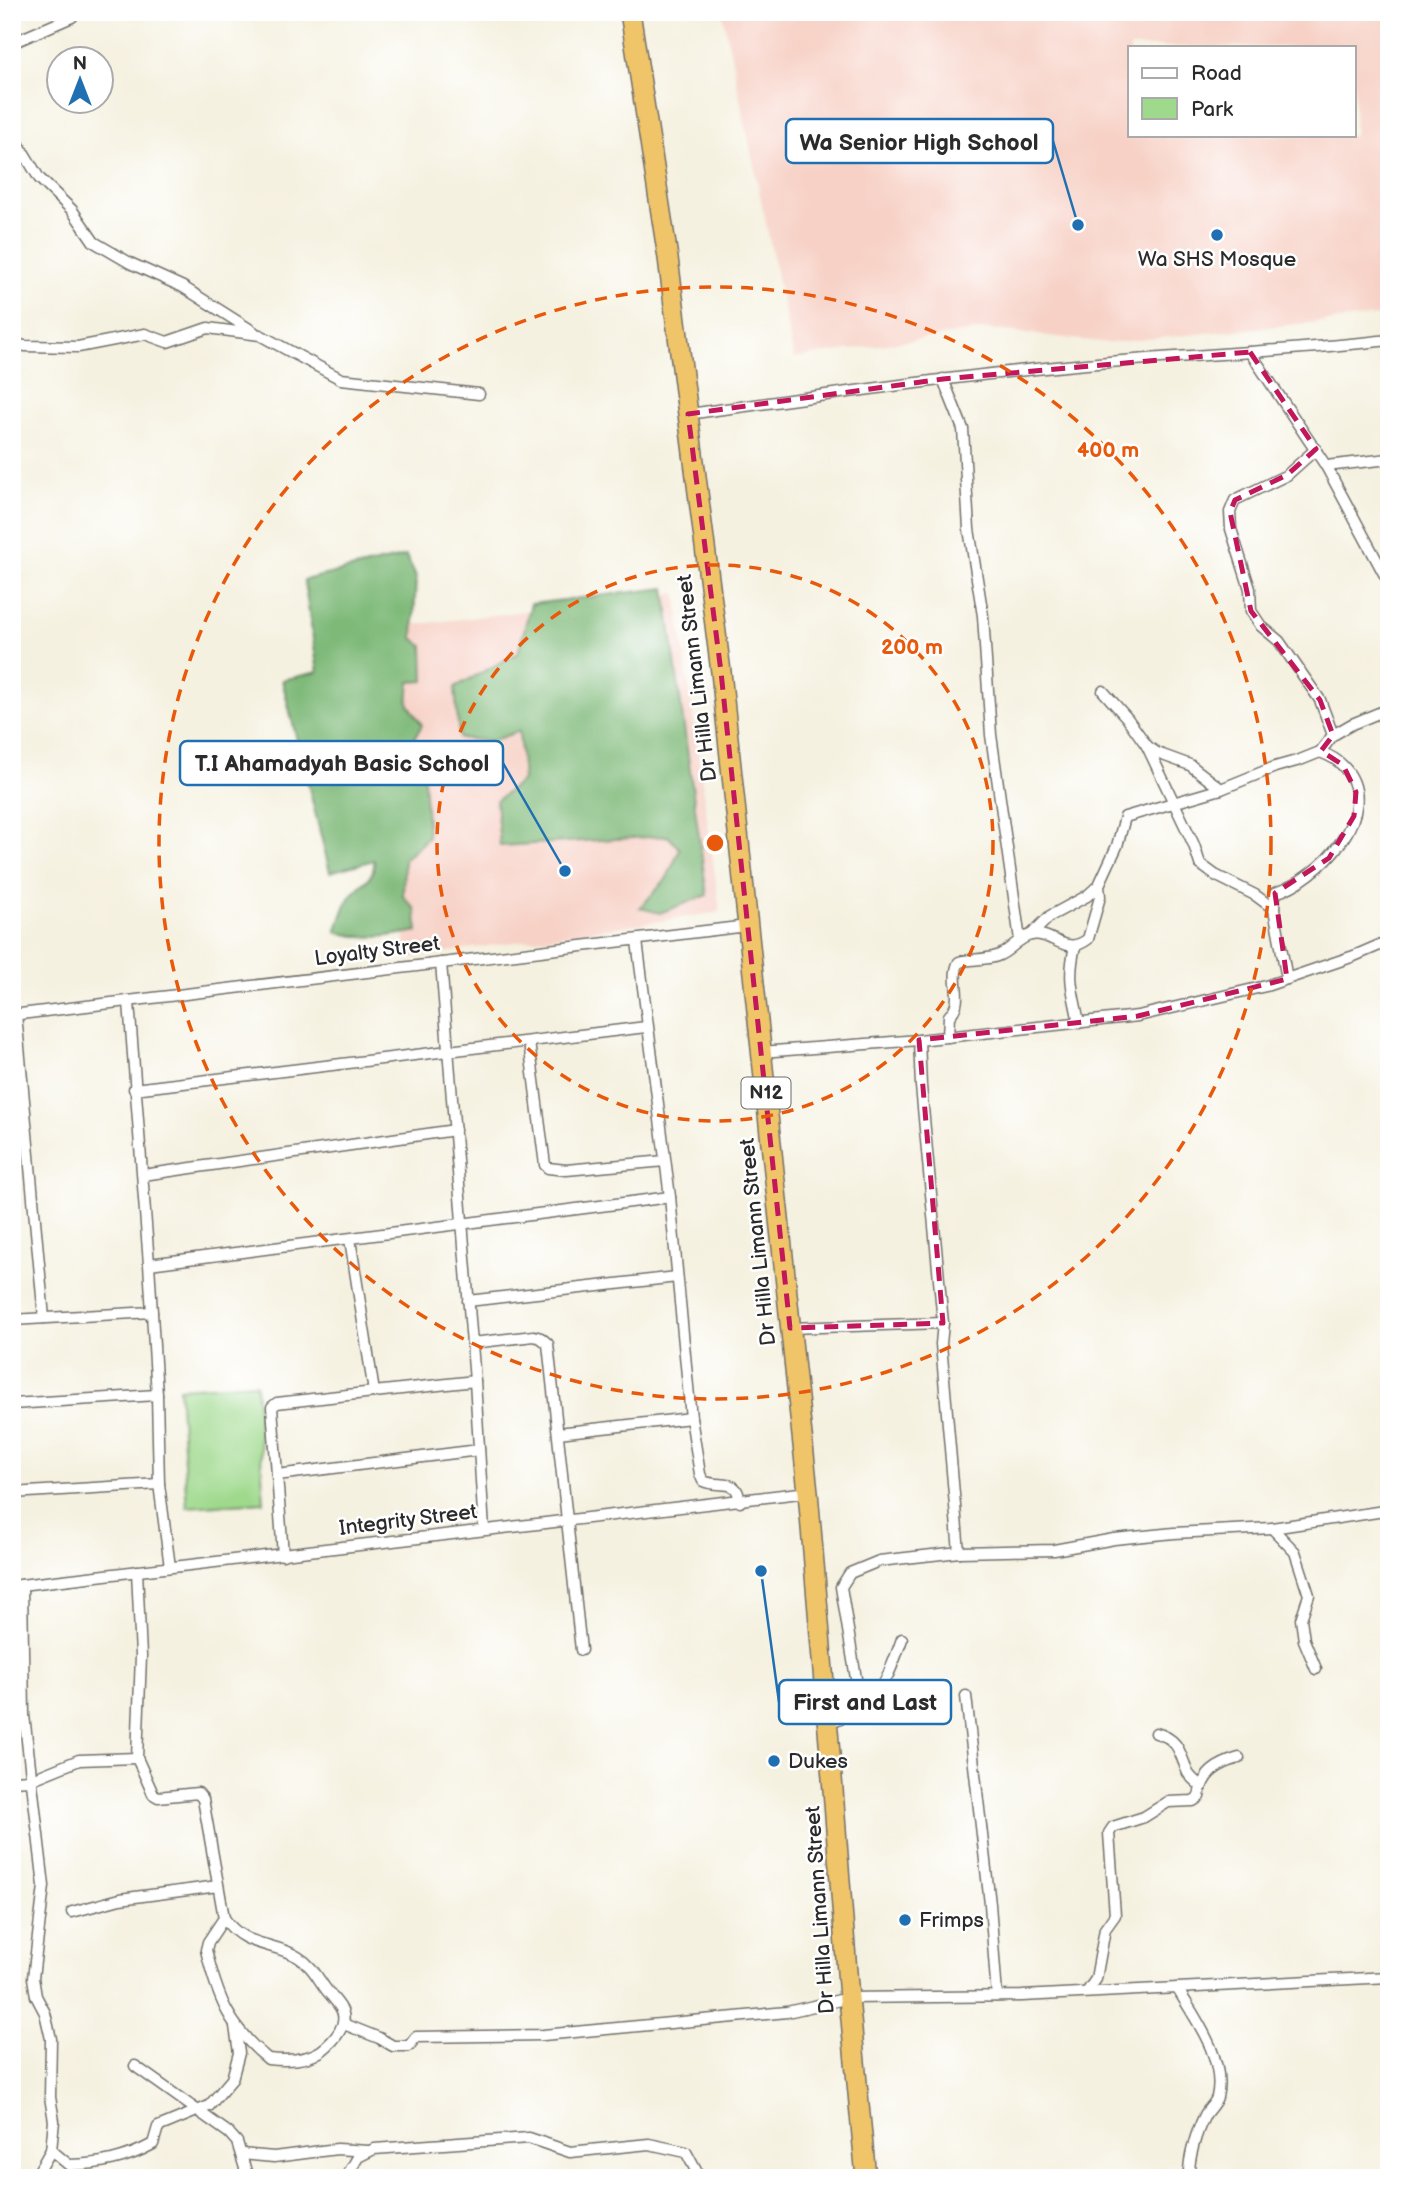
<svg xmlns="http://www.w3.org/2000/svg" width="1401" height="2190" viewBox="0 0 1401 2190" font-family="'Balsamiq Sans',sans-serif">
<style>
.built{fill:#f7d1c6;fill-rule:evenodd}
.green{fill:#9ed98c;stroke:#64825c;stroke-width:2}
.forest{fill:#7eb978;stroke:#547252;stroke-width:2}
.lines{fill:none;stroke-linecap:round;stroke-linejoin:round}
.street-casing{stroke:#72706a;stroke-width:13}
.highway-casing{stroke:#72706a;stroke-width:22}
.street{stroke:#fff;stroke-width:10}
.highway{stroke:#f0c469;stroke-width:19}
.marked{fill:none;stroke:#c2185b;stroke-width:5;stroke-dasharray:14 9;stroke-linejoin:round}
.ring{fill:none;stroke:#e8590c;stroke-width:3.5;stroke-dasharray:12 9}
.poi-dot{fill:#1f6fb2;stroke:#fff;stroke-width:2.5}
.labels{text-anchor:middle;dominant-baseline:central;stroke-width:5;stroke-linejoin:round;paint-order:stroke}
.shield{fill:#fff;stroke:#6b6b6b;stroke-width:2}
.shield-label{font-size:19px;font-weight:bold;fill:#2b2b2b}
.poi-label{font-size:21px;fill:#2b2b2b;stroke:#fff;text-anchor:start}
.street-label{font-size:21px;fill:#2b2b2b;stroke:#fff}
.centre{fill:#e8590c;stroke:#fff;stroke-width:3.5}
.ring-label{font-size:21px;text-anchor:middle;font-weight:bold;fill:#e8590c;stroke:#fff;stroke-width:5;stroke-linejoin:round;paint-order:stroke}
.leader{fill:none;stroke:#1f6fb2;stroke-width:2.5}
.callout-dot{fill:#1f6fb2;stroke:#fff;stroke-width:2.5}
.callout{fill:#fff;stroke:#1f6fb2;stroke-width:2.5}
.callout-label{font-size:23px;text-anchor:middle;font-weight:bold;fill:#2b2b2b}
</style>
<rect width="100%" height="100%" fill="#fff"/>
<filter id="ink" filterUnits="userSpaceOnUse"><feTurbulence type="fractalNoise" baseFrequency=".0143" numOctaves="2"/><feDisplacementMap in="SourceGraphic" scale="14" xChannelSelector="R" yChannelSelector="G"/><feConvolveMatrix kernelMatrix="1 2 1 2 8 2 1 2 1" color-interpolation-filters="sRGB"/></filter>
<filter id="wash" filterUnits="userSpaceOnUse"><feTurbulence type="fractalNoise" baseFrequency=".00686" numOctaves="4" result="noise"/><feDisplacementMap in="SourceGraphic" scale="28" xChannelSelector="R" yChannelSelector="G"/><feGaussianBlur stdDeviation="1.57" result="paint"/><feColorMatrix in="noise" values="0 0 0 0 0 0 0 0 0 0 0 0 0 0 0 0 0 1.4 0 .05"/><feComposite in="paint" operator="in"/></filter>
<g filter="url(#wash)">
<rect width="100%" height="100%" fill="#f5f1e0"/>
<!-- built -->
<g class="built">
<path d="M722,12H1389V315L1108,343L988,329L794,358ZM1130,47H1354V135H1130Z"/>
<polygon points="676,593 720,912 407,958 370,630"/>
</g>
<!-- green -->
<polygon class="green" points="256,1383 264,1502 187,1507 179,1388"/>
<!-- forest -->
<g class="forest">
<path d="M406,556L416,577L413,638L423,646L424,681L410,682L408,703L422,725L406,753L424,779L428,837L404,860L403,896L415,909L418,931C388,937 367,940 336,932C340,922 343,910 348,900C356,884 376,882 374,860L330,872L282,680L318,672L304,580Z"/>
<polygon points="665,588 707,895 660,913 640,908 667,878 680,849 668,836 500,846 496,801 523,780 519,731 492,741 459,738 455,687 518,653 531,604"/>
</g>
</g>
<g filter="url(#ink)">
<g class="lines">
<!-- street casing -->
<g class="street-casing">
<g id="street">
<polyline points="12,43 72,17 76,12"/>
<polyline points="12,133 39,178 72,210 94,242 130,263 183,287 254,332"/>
<polyline points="12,343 25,346 78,347 145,334 167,342 208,328 260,335 341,379 479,394"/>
<polyline points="1250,352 1326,466 1389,583"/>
<polyline points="943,379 963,429 969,529 983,616 991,735 1020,940"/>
<path d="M688,414C828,395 968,374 1109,362C1202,354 1296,351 1389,340"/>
<polyline points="1316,449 1287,475 1235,500 1230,512 1231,529 1250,589 1251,611 1261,626 1279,641 1320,700 1333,735"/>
<polyline points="1326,466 1389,459"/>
<polyline points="1103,691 1127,718 1147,746 1157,753 1190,765 1221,789"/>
<polyline points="1147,746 1194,845 1200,864 1215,875 1255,895 1274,909"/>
<polyline points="1031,935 1050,916 1087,896 1099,885"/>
<path d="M637,941L670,1197L691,1418L700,1474L703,1481C722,1489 737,1476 740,1502"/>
<path d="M1075,946C1067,981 1073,990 1079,1023"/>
<polyline points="441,963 475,1381 484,1530"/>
<path d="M1287,979L1274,909L1275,893C1318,880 1386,811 1343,766C1337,759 1328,755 1320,752"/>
<polyline points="129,1002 149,1264 157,1395 159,1484 170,1567"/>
<polyline points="16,1014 44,1318"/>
<polyline points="12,1015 747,926"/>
<path d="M948,1037L949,1016C966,1000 949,980 959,962C971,959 985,960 997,956C1010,952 1017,938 1031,935C1053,931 1065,957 1088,939L1100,897L1099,885L1117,846L1125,817L1221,789L1275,767L1300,760L1320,752L1333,735L1352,724L1381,712L1389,714"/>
<polyline points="919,1040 921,1086 943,1323 941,1344 959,1552"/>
<polyline points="529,1042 545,1165 548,1168 566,1170 665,1161"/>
<polyline points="761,1052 919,1040 1138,1016 1266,986 1354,956 1389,941"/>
<polyline points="134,1089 646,1027"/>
<polyline points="143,1175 455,1130"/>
<polyline points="350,1239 374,1392 475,1381"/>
<polyline points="149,1264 670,1197"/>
<polyline points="468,1301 677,1277"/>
<polyline points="12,1320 152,1312"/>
<polyline points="790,1328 943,1323"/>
<polyline points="472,1343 534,1336 541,1338 548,1344 581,1650"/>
<polyline points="12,1404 157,1395"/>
<polyline points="558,1433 691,1418"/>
<polyline points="277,1475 479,1450"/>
<polyline points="12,1493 159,1484"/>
<polyline points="1272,1528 1295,1552 1309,1595 1301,1619 1304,1640 1316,1669"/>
<polyline points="283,1555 272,1407 277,1403 374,1392"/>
<path d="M137,1571L141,1656L137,1758L153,1794L158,1797L198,1793L203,1799L224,1918C244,1948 271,1941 298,1957C310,1964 316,1975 323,1985C328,1993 335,1999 340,2007C351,2023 334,2041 321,2051C306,2061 285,2061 268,2059C229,2027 218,1999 206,1950L208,1942L224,1918"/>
<polyline points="22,1585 24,1715 44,1886 33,1978 36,1996 45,2013 51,2039 50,2097 54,2121 51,2150 35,2178"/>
<polyline points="12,1586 808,1492"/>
<polyline points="966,1696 990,1904 997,1996"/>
<polyline points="861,1709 841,1587 850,1573 879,1561 959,1552 1054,1550 1114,1539 1174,1533 1272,1528 1384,1511 1389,1512"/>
<path d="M828,1723C838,1719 849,1715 859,1710C883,1696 893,1664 902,1639"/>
<path d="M1156,1733C1180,1739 1180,1755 1188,1773C1191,1778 1196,1782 1201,1786"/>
<polyline points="12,1781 30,1780 79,1760 137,1758"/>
<polyline points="72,1912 120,1899 218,1886"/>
<path d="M1177,1988C1195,2018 1226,2059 1217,2097C1215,2104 1208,2109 1205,2115C1196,2132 1188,2159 1189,2178"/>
<path d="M1087,1992L1096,1979L1105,1929L1115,1915L1109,1833L1113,1827L1144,1817L1168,1802L1193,1801L1199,1797C1202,1773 1218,1764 1239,1758"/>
<polyline points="344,2024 379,2038 393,2046 409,2046 416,2037 543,2035 787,2012 849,1998 1022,1996 1389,1977"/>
<polyline points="135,2066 229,2133 237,2142 248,2178"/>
<path d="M51,2150L69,2165C100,2164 126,2159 153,2144L158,2127L209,2106L232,2079L239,2053L235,2026"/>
<polyline points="241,2154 274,2157 337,2149 368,2151"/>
<polyline points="346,2178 358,2157 374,2149 529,2138 570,2152 649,2144 686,2152 700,2178"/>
</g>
</g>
<!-- highway casing -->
<g class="highway-casing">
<polyline id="highway" points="630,12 668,258 721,672 808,1492 833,1790 849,1998 866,2178"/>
</g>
<!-- street -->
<use href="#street" class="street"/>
<!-- highway -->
<use href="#highway" class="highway"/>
</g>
</g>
<!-- marked area -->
<path class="marked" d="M1250,352L1316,449L1287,475L1235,500L1230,512L1251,611L1320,700L1333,735L1321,751L1343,765L1356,792L1354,816L1329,858L1275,893L1287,979L1138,1016L919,1040L943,1323L790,1328L721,672L688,414L943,379Z"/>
<!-- distance rings -->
<g class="ring">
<circle cx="715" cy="843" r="278"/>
<circle cx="715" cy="843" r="556"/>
</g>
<!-- markers -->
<g class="poi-dot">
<circle cx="1217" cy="235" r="7"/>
<circle cx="774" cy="1761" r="7"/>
<circle cx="905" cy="1920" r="7"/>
</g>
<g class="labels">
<!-- shield labels -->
<rect class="shield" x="741.5" y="1077.5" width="49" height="31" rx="5"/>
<g class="shield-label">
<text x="766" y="1093">N12</text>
</g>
<!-- poi labels -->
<g class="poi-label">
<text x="1217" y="259" text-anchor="middle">Wa SHS Mosque</text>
<text x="788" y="1761">Dukes</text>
<text x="919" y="1920">Frimps</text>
</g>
<!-- street labels -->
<g class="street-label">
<text transform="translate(697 678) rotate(-97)">Dr Hilla Limann Street</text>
<text transform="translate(377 951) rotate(-7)">Loyalty Street</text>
<text transform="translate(758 1242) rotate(-96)">Dr Hilla Limann Street</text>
<text transform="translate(408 1520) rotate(-7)">Integrity Street</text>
<text transform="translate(820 1910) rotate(-94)">Dr Hilla Limann Street</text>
</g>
</g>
<circle cx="715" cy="843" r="10" class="centre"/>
<g class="ring-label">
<text x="1108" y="457">400 m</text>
<text x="912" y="654">200 m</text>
</g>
<!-- callouts -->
<path class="leader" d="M1078 225L1053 141M565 871L503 763M761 1571L779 1702"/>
<g class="callout-dot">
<circle cx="1078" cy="225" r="7"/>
<circle cx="565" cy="871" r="7"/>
<circle cx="761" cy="1571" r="7"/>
</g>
<g class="callout">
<rect x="786" y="119" width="267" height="44" rx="7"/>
<rect x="180" y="741" width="323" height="44" rx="7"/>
<rect x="779" y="1680" width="172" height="44" rx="7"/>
</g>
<g class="callout-label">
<text x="919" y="150">Wa Senior High School</text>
<text x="342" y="771">T.I Ahamadyah Basic School</text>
<text x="865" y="1710">First and Last</text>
</g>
<!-- margin -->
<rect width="1401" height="2190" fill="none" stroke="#fff" stroke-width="42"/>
<!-- legend -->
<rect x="1128" y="46" width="228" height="91" fill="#ffffff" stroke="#aaaaaa" stroke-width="2"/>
<rect x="1142" y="68" width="35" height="10" fill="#ffffff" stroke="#aaaaaa" stroke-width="2"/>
<text x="1191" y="80" font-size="21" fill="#2b2b2b">Road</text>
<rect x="1142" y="98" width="35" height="21" fill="#9ed98c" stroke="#aaaaaa" stroke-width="2"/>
<text x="1191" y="116" font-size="21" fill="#2b2b2b">Park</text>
<!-- north arrow -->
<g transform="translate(80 80)"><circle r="33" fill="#ffffff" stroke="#aaaaaa" stroke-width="2"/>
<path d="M0-5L12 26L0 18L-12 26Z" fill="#1f6fb2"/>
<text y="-10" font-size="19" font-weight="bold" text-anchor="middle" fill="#2b2b2b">N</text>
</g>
</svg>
